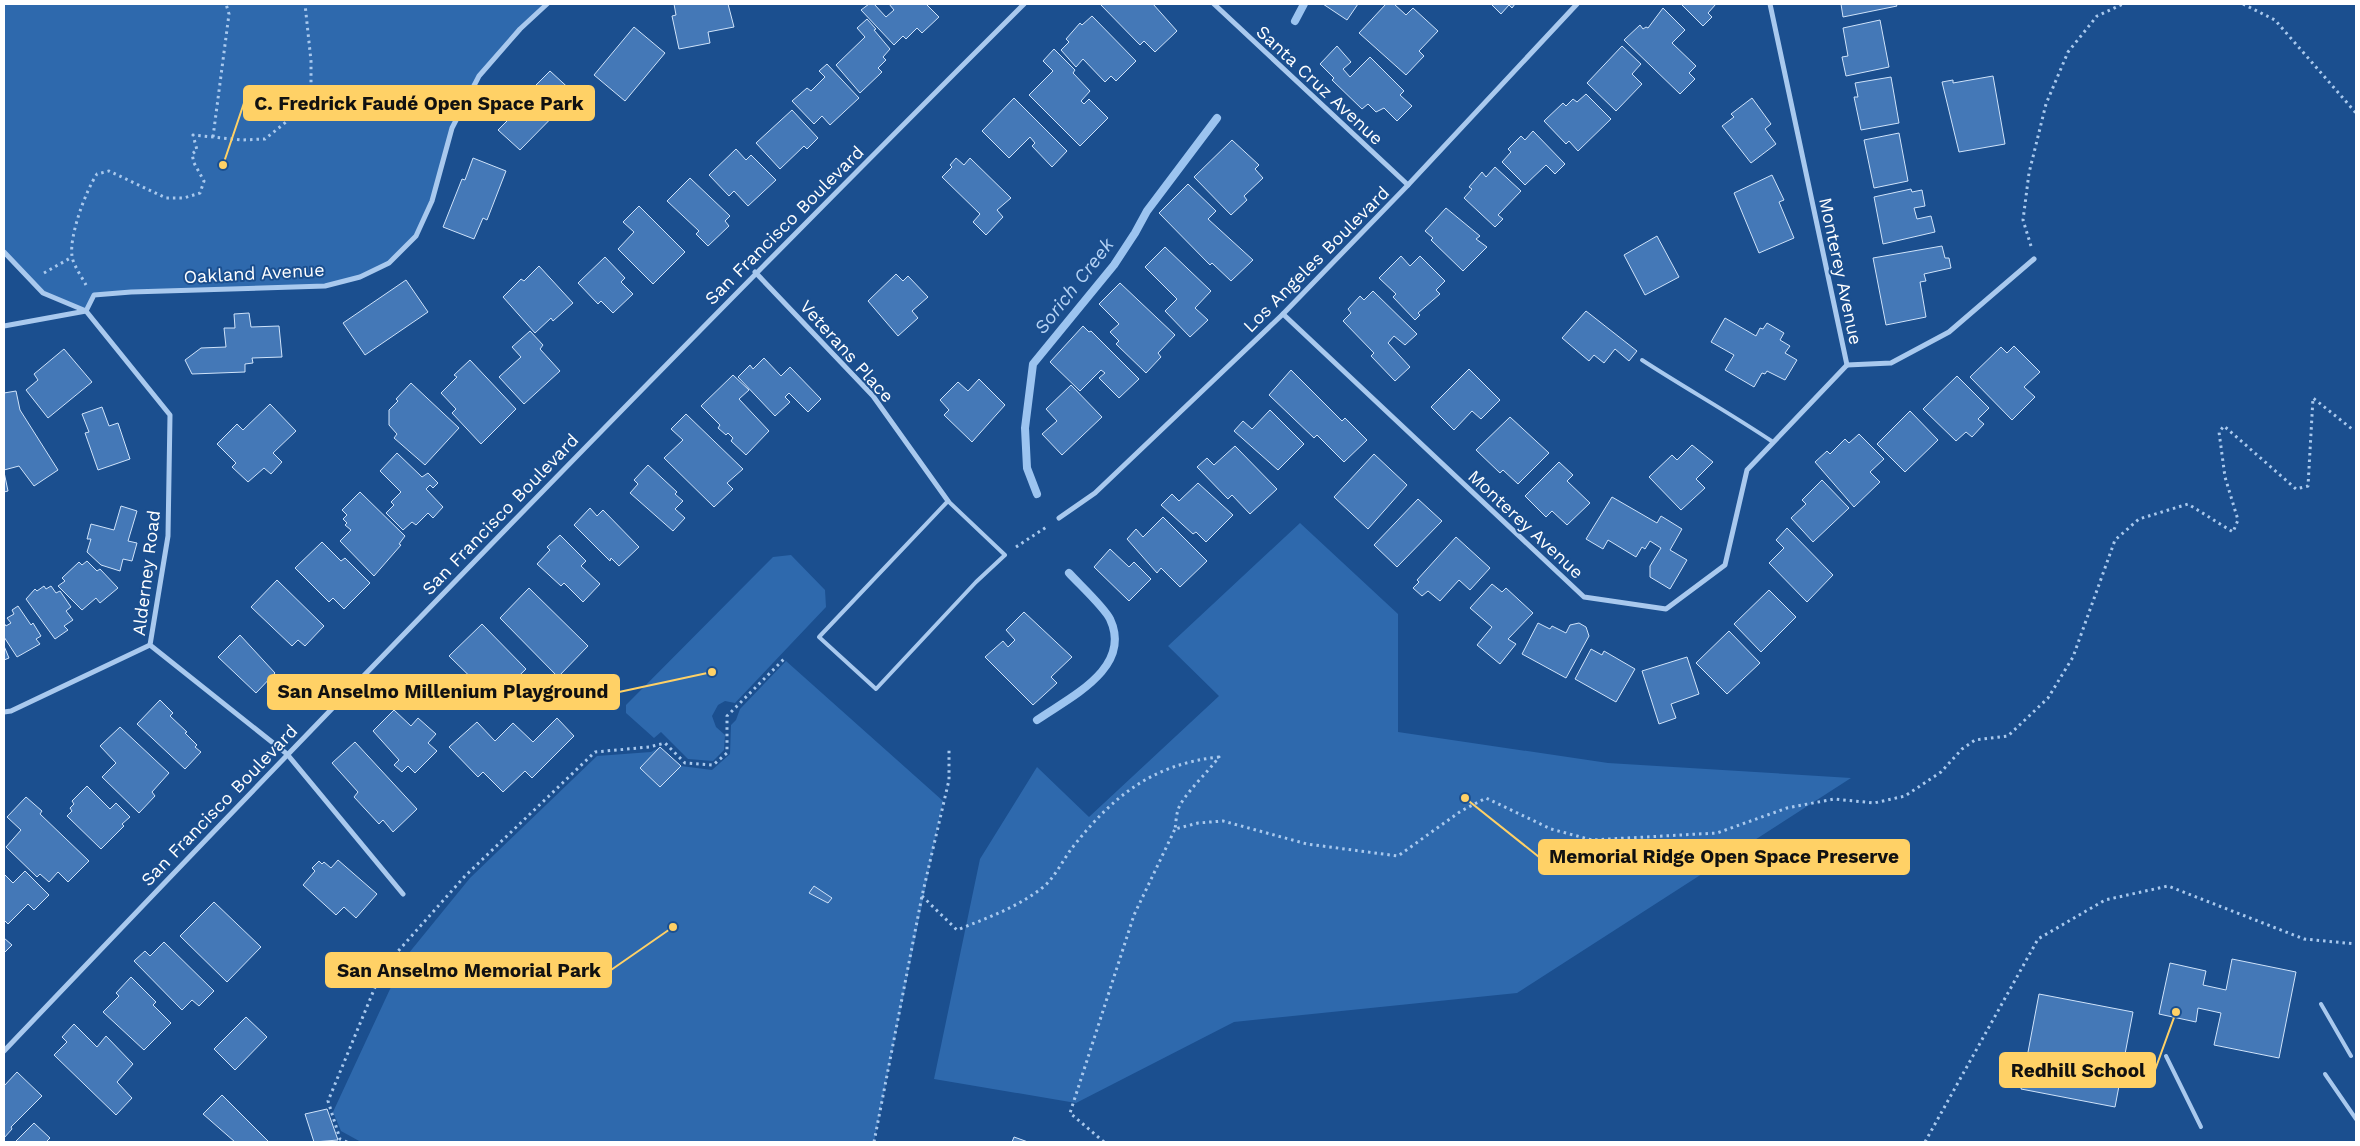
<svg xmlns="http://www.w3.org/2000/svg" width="2360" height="1146" viewBox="0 0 2360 1146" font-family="'Work Sans',sans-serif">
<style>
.green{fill:#2e69ad}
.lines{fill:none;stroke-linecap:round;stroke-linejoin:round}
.stream{stroke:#9cc4f0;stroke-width:8}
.building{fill:#4478b7;stroke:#cfe3fa}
.path{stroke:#a9c9ee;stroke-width:3;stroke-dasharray:2.5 4;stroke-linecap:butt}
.service{stroke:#a9c9ee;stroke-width:4}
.minor{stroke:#a9c9ee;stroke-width:5}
.labels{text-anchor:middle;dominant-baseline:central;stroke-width:4;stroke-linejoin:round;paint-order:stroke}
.street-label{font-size:18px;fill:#fff;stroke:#1b4f8f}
.water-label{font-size:19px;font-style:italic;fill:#b5d3f5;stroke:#1b4f8f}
.leader{fill:none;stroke:#ffd166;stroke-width:2}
.callout-dot{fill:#ffd166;stroke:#1b4f8f;stroke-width:2}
.callout{fill:#ffd166;stroke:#ffd166;stroke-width:2}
.callout-label{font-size:19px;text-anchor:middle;font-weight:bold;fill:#111}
</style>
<rect width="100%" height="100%" fill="#1b4f8f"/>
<!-- green -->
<g class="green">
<polygon points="4,4 547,4 479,76 452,128 432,201 416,236 389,263 360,277 325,286 94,295 86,311 43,293 4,252"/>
<polygon points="1300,523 1398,614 1398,732 1608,763 1851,778 1517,993 1234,1022 1076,1103 934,1079 980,859 1037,767 1089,817 1219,696 1168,646"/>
<polygon points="791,555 825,590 826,607 735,703 725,701 718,705 712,716 716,727 725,735 724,750 713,761 688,759 661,732 654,738 626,713 626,705 773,557"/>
<polygon points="786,661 943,801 874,1142 361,1142 341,1131 333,1112 404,959 470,878 597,756 651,752 660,747 681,766 712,770 730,754 731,725 736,720 740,709"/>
</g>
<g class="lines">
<!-- stream -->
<g class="stream">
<polyline points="1295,21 1304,4"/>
<polyline points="1037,494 1027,468 1025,428 1033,364 1114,265 1135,233 1147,211 1217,118"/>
<path d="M1037,720C1070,697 1133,668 1110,619C1104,607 1079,584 1069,573"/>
</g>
</g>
<!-- building -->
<g class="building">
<polygon points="674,4 728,4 734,27 708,32 710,43 679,49 672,16 676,15"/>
<polygon points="869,4 874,4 886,17 894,10 889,4 926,4 939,17 922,33 917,28 906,39 903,36 894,45 861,10"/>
<polygon points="1100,4 1153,4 1177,31 1155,52 1144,41 1140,45"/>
<polygon points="1323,4 1358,4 1347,20"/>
<polygon points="1386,4 1394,4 1406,15 1413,8 1438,31 1419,51 1424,56 1406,75 1359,33"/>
<polygon points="1491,4 1515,4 1512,8 1509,5 1501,14"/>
<polygon points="1681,4 1716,4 1708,13 1712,17 1703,26"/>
<polygon points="1841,4 1896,4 1897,6 1843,17"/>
<polygon points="1663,8 1685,30 1672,43 1696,66 1689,73 1695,79 1680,94 1624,40 1640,25 1643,29 1646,27 1648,28"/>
<polygon points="1092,16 1136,61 1116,81 1111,76 1105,82 1083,59 1076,67 1061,50 1069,42 1066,39 1080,23 1082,25"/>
<polygon points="867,19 876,29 874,30 890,49 883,57 886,60 878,68 882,72 860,93 836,65 865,37 857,28"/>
<polygon points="1880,20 1889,67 1846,76 1842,57 1848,56 1843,28"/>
<polygon points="634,27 665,53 625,101 594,75"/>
<polygon points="1337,46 1351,62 1343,69 1350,77 1370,57 1404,91 1400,95 1412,106 1397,121 1384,108 1376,112 1368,104 1362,109 1332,80 1334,78 1320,64"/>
<polygon points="1622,46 1641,64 1632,74 1642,84 1616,111 1587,83"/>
<polygon points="1054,49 1075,70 1073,73 1090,91 1081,101 1084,104 1089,99 1108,118 1080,146 1029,95 1053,71 1043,61"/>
<polygon points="827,64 859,98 830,125 822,116 814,124 792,101 807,88 811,91 825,77 819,71"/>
<polygon points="550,71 575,94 520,150 498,130 539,89 536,85"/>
<polygon points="1993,76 2005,144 1959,152 1942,82 1953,80 1953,83"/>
<polygon points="1891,77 1899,123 1861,130 1854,97 1858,97 1855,83"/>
<polygon points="1586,94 1611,119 1578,151 1569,141 1566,144 1544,121 1563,103 1566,106 1573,99 1577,102"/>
<polygon points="1014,98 1067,151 1052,167 1032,146 1035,143 1030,137 1009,158 982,131"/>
<polygon points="1752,98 1771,124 1765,129 1776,144 1751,163 1722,126 1734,117 1731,114"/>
<polygon points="792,110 818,138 807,149 804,146 780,169 756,143"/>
<polygon points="1533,131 1565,164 1555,174 1546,165 1525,185 1502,162 1511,152 1508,149 1521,136 1525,140"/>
<polygon points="1899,133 1908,181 1874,188 1864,140"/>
<polygon points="1232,140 1259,165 1255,169 1263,178 1244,196 1247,200 1231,215 1194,177"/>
<polygon points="736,149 746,160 751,155 776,180 748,206 734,191 729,196 709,175"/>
<polygon points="473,158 506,171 487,220 483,218 474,239 443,227 462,179 465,180"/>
<polygon points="956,158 964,165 970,158 1011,198 997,210 1003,217 986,235 973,222 980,214 942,177 952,167 950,165"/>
<polygon points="1495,167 1521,191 1498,215 1503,219 1495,227 1464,198 1472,189 1469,187 1482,172 1486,177"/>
<polygon points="1772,175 1784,200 1779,202 1794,238 1759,253 1734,193"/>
<polygon points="690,178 730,216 725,221 729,226 708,246 696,234 699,231 667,201"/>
<polygon points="1188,184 1216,211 1208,219 1253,260 1231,281 1212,263 1210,265 1159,213"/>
<polygon points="1911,189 1912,192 1922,190 1925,206 1914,208 1917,219 1931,216 1935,232 1883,244 1874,197"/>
<polygon points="639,206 685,252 653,284 618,249 634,232 623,222"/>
<polygon points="1446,208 1480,236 1476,239 1487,247 1463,271 1431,240 1433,238 1425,231"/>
<polygon points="1657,236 1679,277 1645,295 1624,255"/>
<polygon points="1942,246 1945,258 1949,258 1951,268 1924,274 1926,281 1920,282 1926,317 1886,325 1873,258"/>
<polygon points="1165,247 1211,291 1195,308 1208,320 1190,337 1165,311 1177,299 1145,267"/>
<polygon points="1401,256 1410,266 1420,256 1445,281 1436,290 1440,294 1418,313 1420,315 1415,320 1393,297 1396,294 1379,278"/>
<polygon points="605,257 625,278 621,282 633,294 613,313 601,301 598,304 578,283"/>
<polygon points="539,266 573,303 553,321 551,318 535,333 503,297 521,279 524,281"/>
<polygon points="896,274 903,281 908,276 928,297 912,311 918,318 898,336 868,301"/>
<polygon points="406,280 428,312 365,355 343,323"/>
<polygon points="1120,283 1175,335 1158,353 1161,357 1146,373 1116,344 1119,341 1110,332 1119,324 1099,304"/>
<polygon points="1373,291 1417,334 1405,345 1394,336 1388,343 1410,367 1395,381 1371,356 1374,353 1343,321 1351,313 1348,309 1360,296 1364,300"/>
<polygon points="1586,311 1637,351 1629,361 1615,349 1604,363 1594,355 1589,361 1562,338"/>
<polygon points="249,313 251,327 279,326 282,357 252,358 253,363 245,364 245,372 192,374 185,360 201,348 226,347 224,328 235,328 234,314"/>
<polygon points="1725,318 1756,336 1760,328 1763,329 1767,323 1784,333 1780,340 1790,346 1785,353 1797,360 1785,380 1767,371 1765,374 1762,373 1754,387 1725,370 1734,355 1711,342"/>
<polygon points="1083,326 1089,332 1091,331 1139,379 1119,398 1099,378 1105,373 1101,370 1080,391 1050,362"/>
<polygon points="530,331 543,345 540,349 560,371 524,404 499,377 521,357 512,347"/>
<polygon points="2014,346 2040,372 2024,387 2035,397 2012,420 1970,377 2001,347 2007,353"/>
<polygon points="64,349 92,382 48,418 26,390 38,380 34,374"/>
<polygon points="764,358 781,376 790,367 821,399 808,412 789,393 785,397 790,402 775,416 738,377 750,365 753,369"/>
<polygon points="470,360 516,409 481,444 452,413 456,409 441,393 457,377 454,375"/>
<polygon points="1469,369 1500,400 1481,419 1472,411 1454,430 1431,407"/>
<polygon points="1291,370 1342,421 1345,418 1367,440 1344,462 1317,435 1314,438 1269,395"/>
<polygon points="733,375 749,390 739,399 769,431 746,455 731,441 733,438 728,433 726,435 718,428 720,425 701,406"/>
<polygon points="1957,376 1989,408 1978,419 1984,424 1972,437 1966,432 1956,441 1923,409"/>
<polygon points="979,379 1005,405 972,442 944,415 949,410 940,400 958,382 968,391"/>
<polygon points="411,383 459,428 425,465 394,438 397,434 389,425 389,410 398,401 396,399"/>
<polygon points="1071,385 1102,417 1062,455 1042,434 1057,421 1046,409"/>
<polygon points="16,391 20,410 58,470 34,486 19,466 4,470 4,393"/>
<polygon points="270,404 296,431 273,453 282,462 271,474 264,468 248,482 232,467 236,463 217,444 237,424 243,430"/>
<polygon points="102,407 109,426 118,423 130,459 98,470 85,433 89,432 82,414"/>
<polygon points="1270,410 1304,444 1278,470 1234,431 1243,421 1252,429"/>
<polygon points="1910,411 1938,440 1905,472 1877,444"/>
<polygon points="686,414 743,469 727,483 733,489 714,507 664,458 683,440 671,429"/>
<polygon points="1510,417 1549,453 1518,484 1503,470 1500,473 1476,450"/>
<polygon points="1859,434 1884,459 1870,472 1880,482 1854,507 1815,462 1827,451 1830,454 1845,439 1849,443"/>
<polygon points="1692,445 1713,462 1696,479 1705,488 1681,510 1649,477 1672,455 1677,460"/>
<polygon points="1235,446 1277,489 1250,514 1232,495 1228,499 1197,467 1207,458 1214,465"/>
<polygon points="397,453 422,477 428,473 438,483 433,488 430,485 426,489 443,507 433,518 428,513 416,525 412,522 403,530 386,513 394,505 391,502 401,492 380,471"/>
<polygon points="1374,454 1407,485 1368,529 1334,497"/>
<polygon points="1559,462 1573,475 1567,481 1590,503 1567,525 1552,511 1546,517 1525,496"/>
<polygon points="648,465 677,492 675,494 683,501 675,509 685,518 673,531 630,493 638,484 634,480"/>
<polygon points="4,472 8,491 4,492"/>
<polygon points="1822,480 1849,508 1813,542 1791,518 1806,504 1802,500"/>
<polygon points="1198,483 1233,515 1206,542 1196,532 1193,534 1161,505 1172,494 1179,501"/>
<polygon points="360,492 405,536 399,544 401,545 374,576 340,541 351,530 345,525 347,523 343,519 347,515 342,510"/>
<polygon points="1612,497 1657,523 1661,516 1682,529 1670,550 1687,560 1670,589 1650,577 1650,566 1661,548 1650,541 1645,549 1642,547 1636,557 1608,540 1603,549 1586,539"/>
<polygon points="1418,499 1442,521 1397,567 1374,545"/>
<polygon points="121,506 137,511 128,541 137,543 132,561 123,559 120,571 101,565 87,552 91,539 87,539 91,524 114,530"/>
<polygon points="590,508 597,516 603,510 639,547 619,566 611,558 610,561 574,525"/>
<polygon points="1163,517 1207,561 1180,587 1161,568 1157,573 1127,539 1136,529 1143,537"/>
<polygon points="1787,528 1833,575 1807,602 1769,563 1784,548 1776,540"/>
<polygon points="560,535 586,561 581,566 600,584 583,602 564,583 561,586 537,564 550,550 547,547"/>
<polygon points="1456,537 1490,568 1470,590 1459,580 1440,601 1428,591 1422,596 1413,588 1419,582 1417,580"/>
<polygon points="322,542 341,561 345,558 370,583 344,609 333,598 329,602 295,568"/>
<polygon points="1110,549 1129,567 1134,562 1151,579 1129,601 1094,567"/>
<polygon points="87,561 97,571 100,569 118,588 100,603 96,598 82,610 58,586 65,581 62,578 79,562 82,565"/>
<polygon points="277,580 324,626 305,646 298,640 292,646 251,607"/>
<polygon points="1492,584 1502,592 1506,588 1533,613 1508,639 1516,644 1500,664 1477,645 1492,627 1470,608"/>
<polygon points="44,586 46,589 51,586 56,593 60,591 71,607 66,611 73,620 64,626 68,630 55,639 26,599 35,589 37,591"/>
<polygon points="529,588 588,646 558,677 500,618"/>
<polygon points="1769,590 1796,617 1761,652 1734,624"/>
<polygon points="18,606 31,625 33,623 41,636 36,639 40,644 17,657 4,637 4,623 6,626 11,623 7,618 14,614 12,610"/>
<polygon points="1024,612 1072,657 1051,677 1057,683 1033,705 985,657 1003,641 1008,647 1015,640 1006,630"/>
<polygon points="1538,623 1550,629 1552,626 1566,633 1570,625 1579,623 1586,627 1589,636 1566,678 1522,654"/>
<polygon points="482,624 526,669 494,700 449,656"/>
<polygon points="1729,631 1760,663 1727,694 1696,663"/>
<polygon points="240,635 275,673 256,693 218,657"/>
<polygon points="4,646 9,658 4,660"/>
<polygon points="1591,649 1602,655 1604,651 1635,669 1616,702 1575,679"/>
<polygon points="1687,657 1699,694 1671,704 1676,718 1659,724 1642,671"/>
<polygon points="160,700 173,713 170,716 187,732 185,733 197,745 195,747 201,752 185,769 137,724"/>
<polygon points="394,710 411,726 418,718 436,734 428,743 437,751 415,773 408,766 402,772 394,765 399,760 373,731"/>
<polygon points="557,718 574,736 532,778 525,771 503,792 483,772 478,777 449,747 477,722 495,741 513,723 533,742"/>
<polygon points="120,727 169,773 152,792 155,796 139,813 102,777 116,763 100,746"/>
<polygon points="355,742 417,809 393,832 383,820 379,824 354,797 358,792 332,763"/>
<polygon points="660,747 681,766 660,787 640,768"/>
<polygon points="87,786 110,809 116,803 130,817 122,824 124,826 101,849 67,816 72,811 70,808 74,804 72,801"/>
<polygon points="26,797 42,811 40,814 89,861 68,882 58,872 49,882 40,874 37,877 6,847 21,830 7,817"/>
<polygon points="338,860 377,894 356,918 344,907 336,915 303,885 315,871 312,868 319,861 322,864 324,862 331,868"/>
<polygon points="25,871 49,895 34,910 28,904 8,924 4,920 4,874 13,883"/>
<polygon points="814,886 832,898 828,903 809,893"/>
<polygon points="214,902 261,947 227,982 180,936"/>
<polygon points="4,938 12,945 4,953"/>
<polygon points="164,942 214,991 199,1006 192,1000 182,1010 134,961 145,951 150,956"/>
<polygon points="2232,959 2296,972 2279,1058 2214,1045 2221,1013 2198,1008 2196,1022 2159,1014 2170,963 2206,971 2203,985 2226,990"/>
<polygon points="131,977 156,1002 153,1005 171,1023 144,1050 103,1012 119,996 116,993"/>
<polygon points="2039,994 2133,1012 2115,1107 2021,1089"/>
<polygon points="246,1017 267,1037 235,1070 214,1049"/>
<polygon points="74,1024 97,1047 106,1036 133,1064 117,1082 132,1098 116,1115 54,1055 67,1042 62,1037"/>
<polygon points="17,1072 42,1096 11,1127 12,1129 4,1138 4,1086"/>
<polygon points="222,1095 269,1142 235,1142 203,1114"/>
<polygon points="327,1109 338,1140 314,1142 305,1114"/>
<polygon points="34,1123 50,1138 46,1142 15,1142"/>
<polygon points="1014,1137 1028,1142 1012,1142"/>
</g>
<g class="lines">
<!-- path -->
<g class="path">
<polyline points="2243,4 2275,20 2356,113"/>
<polyline points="213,137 229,14 226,4"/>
<polyline points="2031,246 2023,220 2029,173 2046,104 2068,52 2097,16 2123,4"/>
<polyline points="44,273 72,257"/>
<path d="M86,285C82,277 73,265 72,256C69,236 86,190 97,174L109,171L166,198H184L200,193L204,181L194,163L192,154L197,150L193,135L242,140L265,139L296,114L311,90V61L305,4"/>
<polyline points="1016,547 1048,526"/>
<path d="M922,896L957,930C987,918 1016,908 1042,888C1054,879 1063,860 1072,848C1112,797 1152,764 1219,757C1209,771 1182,796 1178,810C1176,816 1176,823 1175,829L1198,823L1223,821L1307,844L1398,856L1461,811L1486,798L1551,829L1592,840L1717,833L1787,808L1834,799L1874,803L1905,796L1941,772L1962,749L1975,740L2008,736L2048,698L2073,657L2115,540L2139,519L2188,504L2233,532L2238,520L2225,477L2219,432L2224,426L2296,489L2308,486L2313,398L2352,429H2356"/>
<polyline points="347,1142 340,1139 328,1101 383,968 465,876 595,752 649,747 665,743 685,763 713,765 727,753 727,716 784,659"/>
<polyline points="874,1142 922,896 949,780 949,749"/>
<polyline points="1104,1142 1070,1113 1134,915 1175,829"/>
<polyline points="1925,1142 2038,939 2105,900 2168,886 2304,939 2356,944"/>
</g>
<!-- service -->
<g class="service">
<path d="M1642,360C1685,388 1730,413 1773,442"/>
<polygon points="948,501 1005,555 976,582 876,689 819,637"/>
<polyline points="2321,1004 2351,1056"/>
<polyline points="2166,1056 2201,1127"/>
<polyline points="2325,1074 2356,1119"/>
</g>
<!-- minor -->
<g class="minor">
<polyline points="1214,4 1408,185"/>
<polyline points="1770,4 1847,365"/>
<polyline points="4,252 43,293 86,311 170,415 168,536 150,645 287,754 403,894"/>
<polyline points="755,272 873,396 948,501"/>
<polyline points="86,311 94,295 131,292 325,286 360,277 389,263 416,236 432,201 452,128 479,76 520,29 547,4"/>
<polyline points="1283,314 1584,597 1666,609 1725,565 1747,470 1847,365"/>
<polyline points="4,326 86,311"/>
<polyline points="1847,365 1891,363 1949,332 2034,259"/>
<polyline points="1059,518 1095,493 1283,314 1408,185 1577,4"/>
<polyline points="4,712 11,711 150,645"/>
<path d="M4,1051C340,698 679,348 1024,4"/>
</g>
</g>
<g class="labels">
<!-- street labels -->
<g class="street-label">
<text transform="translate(1320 85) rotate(43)">Santa Cruz Avenue</text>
<text transform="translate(784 225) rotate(-45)">San Francisco Boulevard</text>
<text transform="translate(1316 259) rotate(-45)">Los Angeles Boulevard</text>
<text transform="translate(1841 271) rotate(78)">Monterey Avenue</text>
<text transform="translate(254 273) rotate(-3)">Oakland Avenue</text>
<text transform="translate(847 351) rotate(48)">Veterans Place</text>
<text transform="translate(500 514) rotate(-46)">San Francisco Boulevard</text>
<text transform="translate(1526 524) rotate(43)">Monterey Avenue</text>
<text transform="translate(146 573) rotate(-83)">Alderney Road</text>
<text transform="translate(219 805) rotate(-46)">San Francisco Boulevard</text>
</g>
<!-- water labels -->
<g class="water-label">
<text transform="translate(1074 286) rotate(-52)">Sorich Creek</text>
</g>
</g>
<!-- callouts -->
<path class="leader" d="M223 165L244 103M712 672L619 692M1465 798L1539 857M673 927L611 970M2176 1012L2155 1070"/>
<g class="callout-dot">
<circle cx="223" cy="165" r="5"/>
<circle cx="712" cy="672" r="5"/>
<circle cx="1465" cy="798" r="5"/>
<circle cx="673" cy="927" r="5"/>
<circle cx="2176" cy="1012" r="5"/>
</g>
<g class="callout">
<rect x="244" y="86" width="350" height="34" rx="5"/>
<rect x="268" y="675" width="351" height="34" rx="5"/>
<rect x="1539" y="840" width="370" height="34" rx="5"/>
<rect x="326" y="953" width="285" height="34" rx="5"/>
<rect x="2000" y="1053" width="155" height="34" rx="5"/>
</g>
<g class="callout-label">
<text x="419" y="110">C. Fredrick Faudé Open Space Park</text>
<text x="443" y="698">San Anselmo Millenium Playground</text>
<text x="1724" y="863">Memorial Ridge Open Space Preserve</text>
<text x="469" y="977">San Anselmo Memorial Park</text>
<text x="2078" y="1077">Redhill School</text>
</g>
<!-- border -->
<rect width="2360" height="1146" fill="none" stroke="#ffffff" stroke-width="10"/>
</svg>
